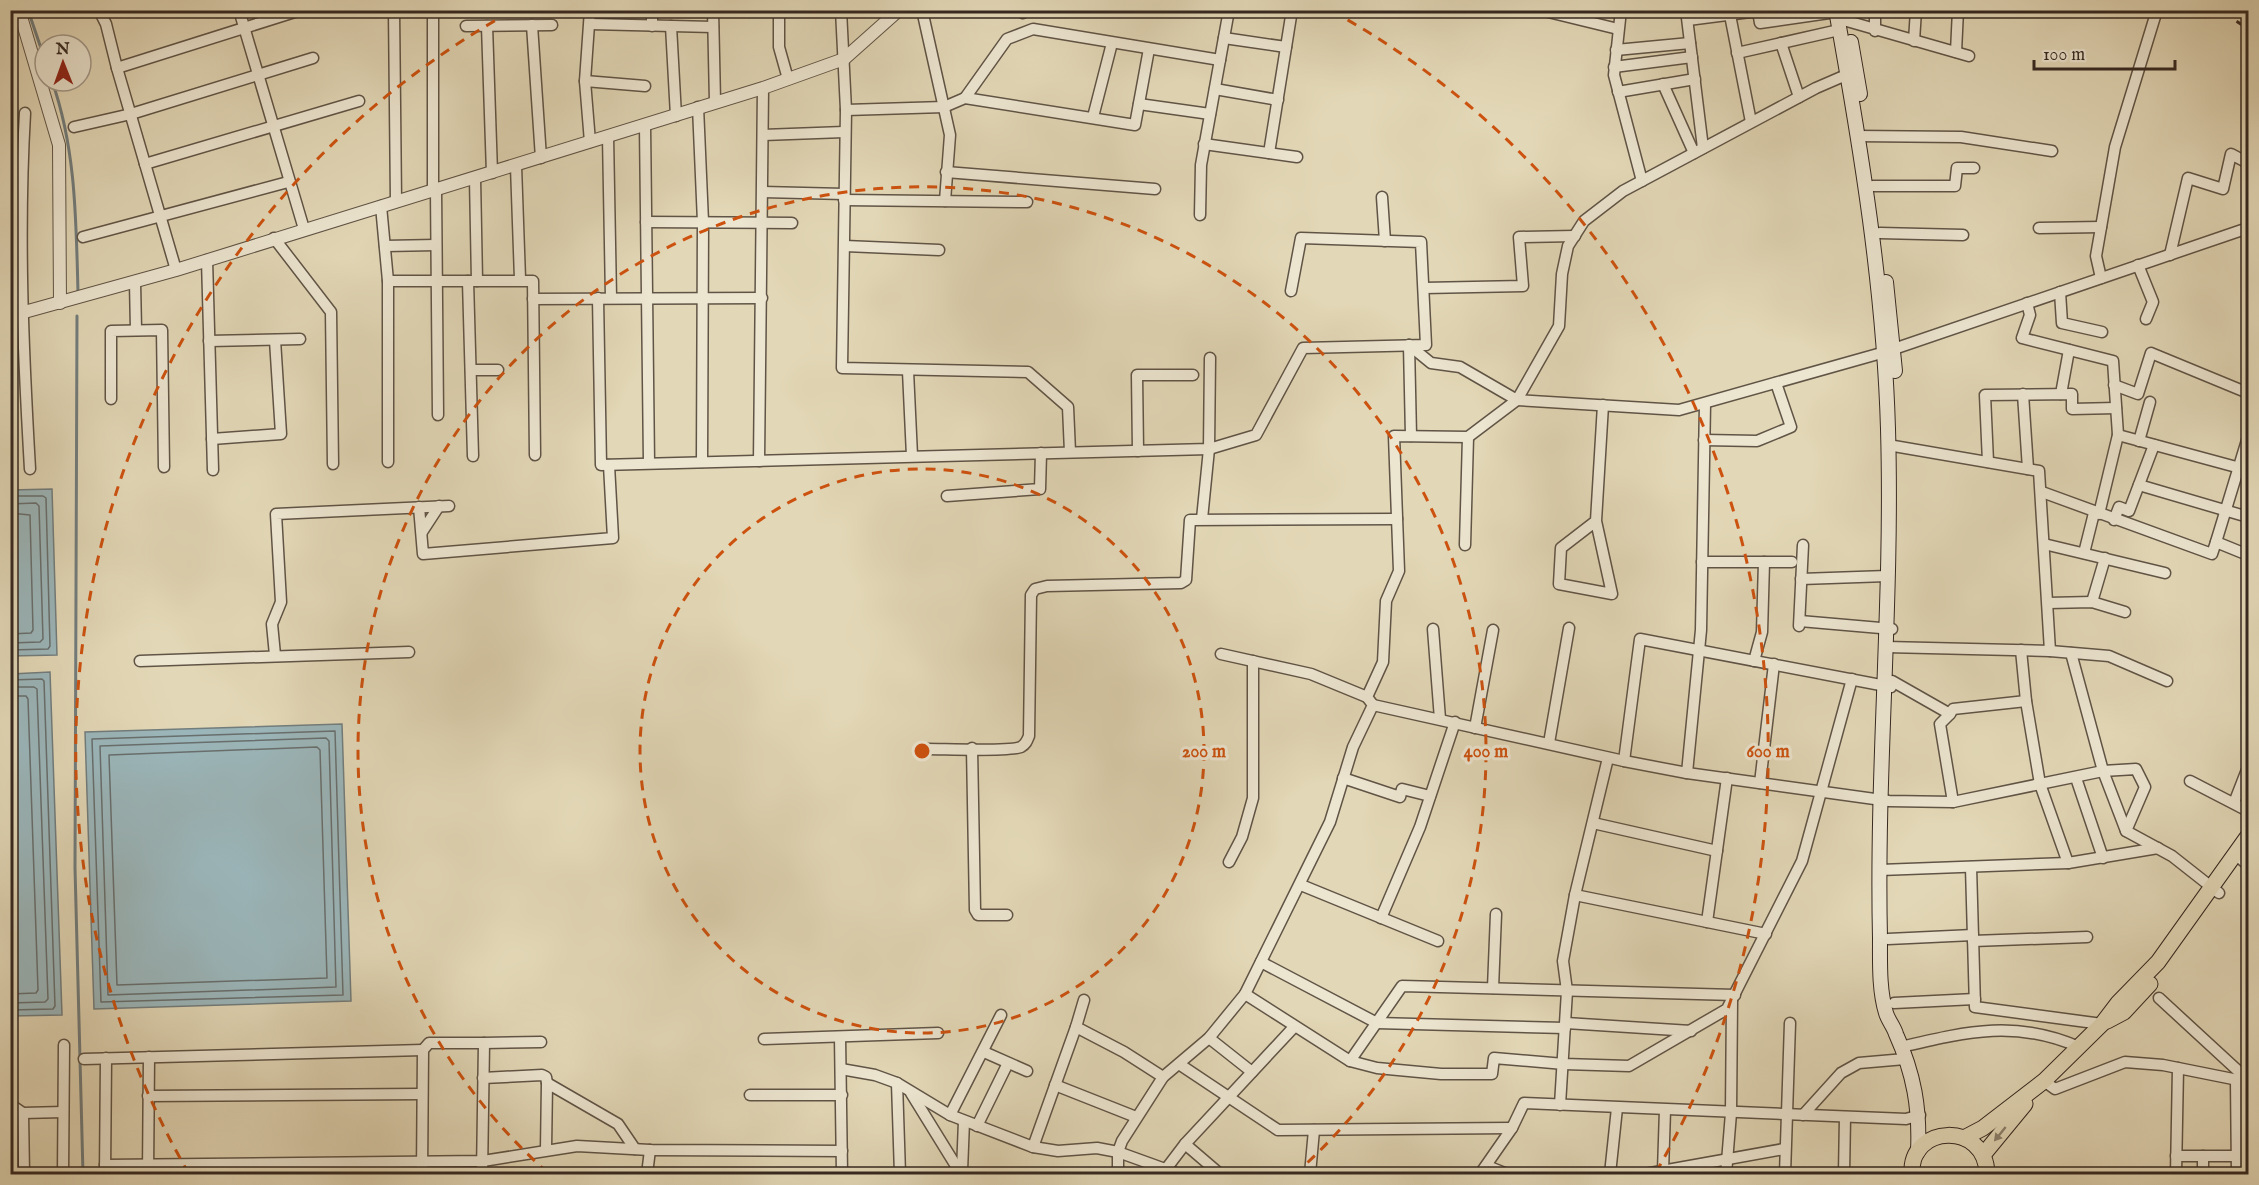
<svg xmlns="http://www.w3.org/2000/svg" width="2259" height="1185" viewBox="0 0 2259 1185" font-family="'IM FELL English',serif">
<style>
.water{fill:#9bb6ba;stroke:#727d7d;stroke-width:1.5}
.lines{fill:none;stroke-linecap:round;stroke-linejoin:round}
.shore{stroke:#686f6e;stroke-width:1.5}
.stream{stroke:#727d7d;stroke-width:3}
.minor-casing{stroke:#605446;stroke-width:13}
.tertiary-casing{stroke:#605446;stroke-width:14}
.secondary-casing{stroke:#352821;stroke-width:16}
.primary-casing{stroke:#352821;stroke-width:17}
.minor{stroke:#ece5d0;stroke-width:10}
.tertiary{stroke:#ece5d0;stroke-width:12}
.secondary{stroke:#ece5d0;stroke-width:14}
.primary{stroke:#e2d7b6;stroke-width:15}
.rail{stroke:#352821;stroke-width:3;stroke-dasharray:10 10;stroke-linecap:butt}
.oneway{fill:#8c806c}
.ring{fill:none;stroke:#cd520f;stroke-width:3;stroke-dasharray:10 8}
.centre{fill:#cd520f;stroke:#ece5d0;stroke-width:3}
.ring-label{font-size:18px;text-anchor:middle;font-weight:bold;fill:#cd520f;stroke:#ece5d0;stroke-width:6;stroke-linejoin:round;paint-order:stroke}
</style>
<rect width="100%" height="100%" fill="#e2d7b6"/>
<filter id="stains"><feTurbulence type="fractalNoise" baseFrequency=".00333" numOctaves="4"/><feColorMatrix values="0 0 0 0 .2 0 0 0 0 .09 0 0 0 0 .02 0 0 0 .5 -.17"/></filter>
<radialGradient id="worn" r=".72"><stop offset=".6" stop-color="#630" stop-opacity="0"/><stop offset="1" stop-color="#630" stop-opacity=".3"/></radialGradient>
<!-- water -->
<g class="water">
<polygon points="52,489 57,655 11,656 11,490"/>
<polygon points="50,672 62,1015 11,1016 11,674"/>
<polygon points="342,724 351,1001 94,1009 85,732"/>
</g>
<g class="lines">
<!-- shore -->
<g class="shore">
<polyline points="10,496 43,496 46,498 50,646 48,649 10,650"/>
<polyline points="10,504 36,503 39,506 43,639 40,642 10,643"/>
<polyline points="10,513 30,515 33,630 31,633 10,634"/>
<polyline points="10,680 42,679 44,681 55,1006 53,1009 10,1010"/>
<polyline points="10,687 34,687 37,689 48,999 45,1002 10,1003"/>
<polyline points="10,696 26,696 28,699 38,990 36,993 10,994"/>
<polygon points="335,731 343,995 101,1002 92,739"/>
<polygon points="326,738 329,741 336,987 108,995 100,746"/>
<polygon points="317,747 320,750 327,978 117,985 109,755"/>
</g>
<!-- stream -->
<g class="stream">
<polyline points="28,10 45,60"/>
<path d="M52,81C76,149 76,220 78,292"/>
<polyline points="77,316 75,868 83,1174"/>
</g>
<!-- minor casing -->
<g class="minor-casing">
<g id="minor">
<polyline points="99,10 106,24 117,68 176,270"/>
<polyline points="239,10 304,229"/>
<polyline points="394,10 396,202"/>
<polyline points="652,10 652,26"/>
<polyline points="713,10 715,102"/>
<polyline points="779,10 779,47 788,79"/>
<polyline points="841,10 846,110 842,368 1028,372 1068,407 1070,452"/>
<polyline points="922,10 950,135 945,201"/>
<polyline points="1540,10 1618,29"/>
<polyline points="1621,10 1614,75 1642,181"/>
<polyline points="1686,10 1703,148"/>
<polyline points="1875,10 1875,31"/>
<polyline points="1023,13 1024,10"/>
<polyline points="1730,15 1751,122"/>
<polyline points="1688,20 1758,11 1760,23 1836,12"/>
<polyline points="1847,21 1969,56"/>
<polyline points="590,24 713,27"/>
<polyline points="532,25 541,158"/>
<polyline points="466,26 552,25"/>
<polyline points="487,26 492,173"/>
<polyline points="671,26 676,116"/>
<polyline points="1224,38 1286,47"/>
<polyline points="1914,41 1916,10"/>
<polyline points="1781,43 1799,97"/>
<polyline points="1616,50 1690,43"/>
<polyline points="1956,52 1958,10"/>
<polyline points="1737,53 1839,30"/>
<polyline points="1614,67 1692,57"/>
<polyline points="117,68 301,10"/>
<polyline points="585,81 645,86"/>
<polyline points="1663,84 1694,153"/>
<polyline points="1215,89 1278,100"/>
<polyline points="1618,92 1695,79"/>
<polyline points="965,98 1007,39 1033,29 1220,60"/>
<polyline points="1139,104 1210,114"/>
<polyline points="698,107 703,222 702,462"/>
<polyline points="846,110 944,107 965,98 1135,125 1149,49"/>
<path d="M25,113C18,234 23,348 30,469"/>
<polyline points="1093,117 1112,43"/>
<polyline points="645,126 649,463"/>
<polyline points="74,127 131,114 313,58"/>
<polyline points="763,135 844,132"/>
<polyline points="608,136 611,298"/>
<polyline points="1857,136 1961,137 2052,151"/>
<polyline points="590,142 585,81 590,10"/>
<polyline points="1204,144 1297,157"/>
<polyline points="1269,153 1292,10"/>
<polyline points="145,164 359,101"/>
<polyline points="516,166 520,279"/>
<polyline points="946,172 1155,189"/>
<polyline points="475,178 477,281"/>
<polyline points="1873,186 1955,186 1957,168 1974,168"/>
<polyline points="436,189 438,415"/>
<polyline points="433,190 433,10"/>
<polyline points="763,192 844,194"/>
<polyline points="1382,197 1385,241"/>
<polyline points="844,200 1027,202"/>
<polyline points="381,206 388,281 388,462"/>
<polyline points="1200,215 1201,165 1229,10"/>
<polyline points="646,222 792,223"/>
<polyline points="2039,228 2101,227"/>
<polyline points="1880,233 1963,235"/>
<polyline points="83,237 288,182"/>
<polyline points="274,238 331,312 333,464"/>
<polyline points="385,246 436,245"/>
<polyline points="845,246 939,250"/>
<polyline points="2170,255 2188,178 2223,189 2231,154 2248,163"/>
<polyline points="207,260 213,470"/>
<polyline points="2138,265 2153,302 2146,319"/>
<polyline points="2101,278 2096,256 2115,147 2157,10"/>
<polyline points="388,281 533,281 535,455"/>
<polyline points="468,281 473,456"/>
<polyline points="135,282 136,330"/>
<polyline points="1424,288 1523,286 1519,237 1575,236"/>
<polyline points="2060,292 2062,323 2102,332"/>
<polyline points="598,298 601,465 1209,449 1256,435 1303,348 1426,345 1421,242 1301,238 1291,291"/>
<polyline points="533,299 762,298"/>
<polyline points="2027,303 2030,315 2022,338 2113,361 2118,435 2099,514"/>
<polyline points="209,341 300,339"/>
<polyline points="1409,345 1431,363 1460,367 1517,400 1679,410 1885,352 2248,228"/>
<polyline points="1409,345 1411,436"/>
<polyline points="471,370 498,370"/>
<polyline points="908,371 912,456"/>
<polyline points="2114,385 2138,394 2151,353 2248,393"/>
<polyline points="2023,394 2028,469"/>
<polyline points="2061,394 2069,350"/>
<polyline points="111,399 111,331 162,330 164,467"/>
<polyline points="2118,435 2240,468"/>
<polyline points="212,439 281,434 275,340"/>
<polyline points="1704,440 1757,441 1791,427 1776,383"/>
<polyline points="2139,441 2150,402"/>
<polyline points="1888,445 2039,471 2050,651"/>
<polyline points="1138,451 1137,375 1193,375"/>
<polyline points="759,461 763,88"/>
<polyline points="1988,462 1985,395 2072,394 2072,409 2116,408"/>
<polyline points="2139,485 2248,517"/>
<polyline points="2042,492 2212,554 2216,542 2248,555"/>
<polyline points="947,496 1040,489 1041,453"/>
<polyline points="419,507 423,554 613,538 609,465"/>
<polyline points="1202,519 1209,449 1210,358"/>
<polyline points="2114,520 2119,507 2129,511 2154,445"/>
<polyline points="1596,521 1561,548 1559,584 1612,594 1596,521 1603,405"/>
<polyline points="422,532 439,506"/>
<polyline points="2216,542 2248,437"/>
<polyline points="2044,544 2165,573"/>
<polyline points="1465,545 1468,437"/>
<polyline points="2084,553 2094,513"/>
<polyline points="1702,562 1792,562"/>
<polyline points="1801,579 1887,576"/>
<polyline points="2092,602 2105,558"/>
<polyline points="2048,603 2092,602 2125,612"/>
<polyline points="1800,621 1892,629"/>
<polyline points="1799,626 1803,545"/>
<polyline points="1433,629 1440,719"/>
<polyline points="1886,647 2050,651 2109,656 2167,681"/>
<polyline points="2021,650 2026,701 2040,784 2068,863"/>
<polyline points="2071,653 2103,771 2126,831 2172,856 2219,893"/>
<polyline points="1221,654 1311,674 1367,697"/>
<polyline points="275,655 272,624 281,602 276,514 449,506"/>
<polyline points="140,661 409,652"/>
<polyline points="1754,661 1762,632 1764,562"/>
<polyline points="1892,681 1950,714 1953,709 2026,701"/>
<polyline points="1373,705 1624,761 1687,773 1889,801 1953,802 2103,771 2136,769 2145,787 2126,831"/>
<polyline points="1950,714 1940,724 1953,802"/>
<polyline points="1475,728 1493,630"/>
<polyline points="1549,743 1569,628"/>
<polyline points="972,748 975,910 978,915 1007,915"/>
<path d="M927,749C946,749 1008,752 1021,747C1026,744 1027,741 1029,736L1031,595L1035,589L1047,586L1181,583L1186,580L1190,520L1397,519"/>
<polyline points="1624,761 1640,639 1891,687"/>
<polyline points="1687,773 1701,630 1705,404"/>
<polyline points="1343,778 1400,797 1402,789 1430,796"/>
<polyline points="2076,778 2103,858"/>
<polyline points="2190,781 2248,811"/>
<polyline points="1760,783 1774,664"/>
<polyline points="2234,803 2248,767"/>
<polyline points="1593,823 1717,851"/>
<polyline points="2242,860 2248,865"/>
<polyline points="1229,862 1242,837 1253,798 1253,661"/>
<polyline points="1971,867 1975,1007 2102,1024"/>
<polyline points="1880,870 2068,863 2158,848"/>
<polyline points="1301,885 1438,941"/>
<polyline points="1575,895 1766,934"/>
<polyline points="1381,918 1420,827 1455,722"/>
<polyline points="1707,922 1727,778"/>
<polyline points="1888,939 1973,935"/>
<polyline points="1973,941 2087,937"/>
<polyline points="1261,962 1377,1023 1565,1028"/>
<polyline points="1493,988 1496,914"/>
<polyline points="1245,994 1350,1061 1377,1068 1441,1074 1492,1074 1494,1058 1564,1064 1629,1066 1727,1009 1802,861 1852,679"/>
<polyline points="2159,998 2248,1080"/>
<polyline points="1894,1003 1975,999"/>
<polyline points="1566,1023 1691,1031"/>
<polyline points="1076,1027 1084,1000"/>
<polyline points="840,1037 842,1174"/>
<polyline points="1209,1038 1252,1072"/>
<polyline points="764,1039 938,1033"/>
<polyline points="484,1043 541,1042"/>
<path d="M1901,1047C1965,1032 2015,1019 2079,1047"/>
<polyline points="984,1052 1027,1071"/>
<polyline points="84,1059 423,1050"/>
<polyline points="1350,1061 1402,986 1735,995"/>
<polyline points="1179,1064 1278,1130 1512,1128"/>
<polyline points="841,1069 875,1075 897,1083 950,1115 1033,1147 1058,1151 1097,1148 1118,1152 1179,1174"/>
<polyline points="483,1078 542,1075 546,1077 547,1083"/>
<polyline points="2236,1080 2237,1174"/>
<polyline points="2044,1081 2055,1089 2125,1062 2163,1065 2248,1082"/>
<polyline points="897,1083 900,1174"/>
<polyline points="1055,1085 1136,1117"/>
<polyline points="911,1093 961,1174"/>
<polyline points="750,1095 842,1095"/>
<polyline points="148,1096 421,1094"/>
<polyline points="10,1104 23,1113 63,1112"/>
<polyline points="1560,1105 1567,991 1563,961 1575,895 1608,758"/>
<polyline points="23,1113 24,1174"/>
<polyline points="950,1115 1001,1015"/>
<polyline points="1803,1115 1841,1073 1859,1063 1905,1059"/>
<polyline points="977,1126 1008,1063"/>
<polyline points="1185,1144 1220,1174"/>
<polyline points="1033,1147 1076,1027 1124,1052 1163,1077"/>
<polyline points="546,1149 547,1083 618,1124 635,1149"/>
<polyline points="2176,1156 2248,1156"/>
<polyline points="105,1165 483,1161 577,1146 650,1150 842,1151"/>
<polyline points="1487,1166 1507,1174"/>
<polyline points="1166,1169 1185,1144 1294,1027"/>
<polyline points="962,1171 964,1121"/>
<polyline points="1663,1171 1665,1110"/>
<polyline points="63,1174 64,1045"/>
<polyline points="105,1174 106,1058"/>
<polyline points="148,1174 149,1057"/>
<polyline points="422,1174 423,1050 429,1043 484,1043 482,1174"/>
<polyline points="647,1174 650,1150"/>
<polyline points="1118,1174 1118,1152 1122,1141 1163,1077 1209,1038 1245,994 1330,822 1353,747 1373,705 1367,697 1383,662 1386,601 1399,571 1394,436 1468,437 1517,400 1559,326 1562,274 1568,246 1584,221 1623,191 1816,88 1853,72"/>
<polyline points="1310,1174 1314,1130"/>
<polyline points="1480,1174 1512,1128 1524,1103 1906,1119 1920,1115"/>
<polyline points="1610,1174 1617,1108"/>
<polyline points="1645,1174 1784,1149"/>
<polyline points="1726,1174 1731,1113 1732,1001"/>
<polyline points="1785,1174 1790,1023"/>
<polyline points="1844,1174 1845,1117"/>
<polyline points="2176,1174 2178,1068"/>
<polyline points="2203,1174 2203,1156"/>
</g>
</g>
<!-- tertiary casing -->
<g class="tertiary-casing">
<g id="tertiary">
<polyline points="19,10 59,145 60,303"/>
<polyline points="10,316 176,270 763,88 844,59 899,10"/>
</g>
</g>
<!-- secondary casing -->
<g class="secondary-casing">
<g id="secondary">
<path d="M1836,10C1861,149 1884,289 1888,429C1893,599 1876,769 1880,938C1880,963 1879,990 1886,1013C1888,1020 1894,1027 1896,1034C1914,1074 1920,1108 1918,1152"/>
<polyline points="1851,42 1860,94"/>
<polyline points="1886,282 1895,371"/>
</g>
</g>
<!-- primary casing -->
<g class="primary-casing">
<g id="primary">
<polyline points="2107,1021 2124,1012 2150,984"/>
<polyline points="1964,1138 1983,1128 2044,1081 2102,1024 2118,1003 2158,962 2248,836"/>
<polyline points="1983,1155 2025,1104"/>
<path d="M1912,1174C1909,1124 1986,1121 1987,1174"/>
</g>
</g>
<!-- minor -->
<use href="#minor" class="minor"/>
<!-- tertiary -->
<use href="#tertiary" class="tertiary"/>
<!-- secondary -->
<use href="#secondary" class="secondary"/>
<!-- primary -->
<use href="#primary" class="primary"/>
<!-- rail -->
<polyline class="rail" points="2220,10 2248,29"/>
</g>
<!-- one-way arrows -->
<defs><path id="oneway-solid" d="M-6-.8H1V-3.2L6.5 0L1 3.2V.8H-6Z" transform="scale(1.5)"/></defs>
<use class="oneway" href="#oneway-solid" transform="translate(2000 1134) rotate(129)"/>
<!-- distance rings -->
<g class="ring">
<circle cx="922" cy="751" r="282"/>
<path d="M548 1173A564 564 0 1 1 1296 1173"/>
<path d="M189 1174A846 846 0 0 1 512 11M1332 11A846 846 0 0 1 1655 1174"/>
</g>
<circle cx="922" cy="751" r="9" class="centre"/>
<g class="ring-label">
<text x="1204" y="757">200 m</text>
<text x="1486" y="757">400 m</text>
<text x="1768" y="757">600 m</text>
</g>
<!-- margin -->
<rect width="2259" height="1185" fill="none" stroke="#e2d7b6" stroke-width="36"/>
<rect x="12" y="12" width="2235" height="1161" fill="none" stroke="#352821" stroke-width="3"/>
<rect x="18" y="18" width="2223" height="1149" fill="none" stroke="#352821" stroke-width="1.5"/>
<!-- north arrow -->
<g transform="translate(63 63) rotate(359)"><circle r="28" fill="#ece5d0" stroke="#a3998a" stroke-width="1.5"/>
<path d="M0-4.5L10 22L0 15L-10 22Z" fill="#8f2418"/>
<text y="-9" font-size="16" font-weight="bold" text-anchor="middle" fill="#352821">N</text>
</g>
<!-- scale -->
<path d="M2034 60v9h141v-9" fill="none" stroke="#352821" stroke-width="3"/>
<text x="2043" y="60" font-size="18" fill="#352821" stroke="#ece5d0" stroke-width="4.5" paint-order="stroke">100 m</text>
<rect width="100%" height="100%" filter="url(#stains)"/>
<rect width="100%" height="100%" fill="url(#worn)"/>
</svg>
